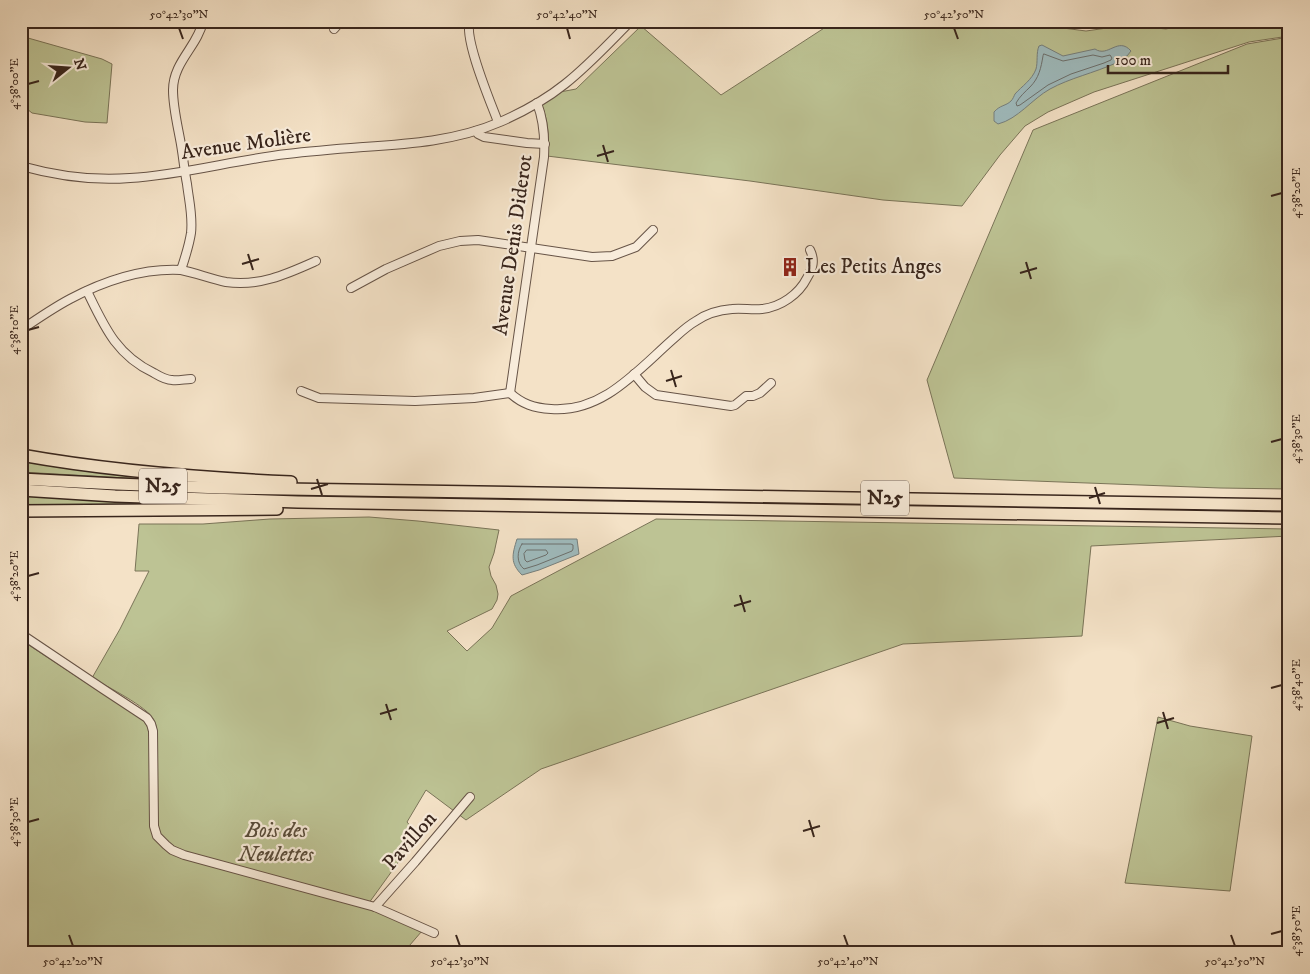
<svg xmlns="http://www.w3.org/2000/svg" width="1310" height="974" viewBox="0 0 1310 974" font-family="'IM FELL DW Pica',serif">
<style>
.green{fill:#bdc394;stroke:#7a7458}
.water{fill:#9fbcbf;stroke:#76807e}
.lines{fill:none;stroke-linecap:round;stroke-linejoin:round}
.shore{stroke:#6c706e;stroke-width:1}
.minor-casing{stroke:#675447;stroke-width:10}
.highway-casing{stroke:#38251c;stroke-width:14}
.minor{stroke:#f8ecdb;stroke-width:8}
.highway{stroke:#f4e2c7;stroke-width:11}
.ticks{fill:none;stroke:#38251c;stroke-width:2}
.labels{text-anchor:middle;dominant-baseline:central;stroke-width:4.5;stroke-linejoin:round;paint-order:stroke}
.shield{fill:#f8ecdb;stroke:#726155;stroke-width:1}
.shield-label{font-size:20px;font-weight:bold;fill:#38251c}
.street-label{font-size:21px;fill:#38251c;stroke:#f8ecdb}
.poi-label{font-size:21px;fill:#38251c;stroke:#f8ecdb;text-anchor:start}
.park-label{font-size:21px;font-style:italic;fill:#594c3a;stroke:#f8ecdb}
.neatline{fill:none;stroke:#38251c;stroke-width:2}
.ticks-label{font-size:12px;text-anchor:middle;fill:#38251c}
</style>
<rect width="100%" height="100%" fill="#f4e2c7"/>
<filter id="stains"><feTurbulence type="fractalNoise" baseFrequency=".004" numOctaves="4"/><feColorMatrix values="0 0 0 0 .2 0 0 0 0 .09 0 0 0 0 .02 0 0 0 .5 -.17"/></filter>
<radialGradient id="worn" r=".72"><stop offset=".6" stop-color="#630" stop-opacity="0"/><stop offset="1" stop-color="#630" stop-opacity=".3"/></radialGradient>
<!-- green -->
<g class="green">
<path d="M835,21H1025L1040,25L1086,31L1128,25L1166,29L1200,21H1289V36L1249,42L1094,92L1048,112L1025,126L1000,155L962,206L883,200L750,181L547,156C550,137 548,120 541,103L560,92L576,89L641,26L721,95Z"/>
<polygon points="21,36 102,59 112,64 107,123 85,122 32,113 21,104"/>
<polygon points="1289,37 1289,489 1220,488 954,478 927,380 1033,130 1247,44"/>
<polygon points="21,460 173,479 179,481 21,472"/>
<polygon points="21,485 401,496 400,499 223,495 134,492"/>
<polygon points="21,495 87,500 216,505 21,506"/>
<polygon points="456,497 1289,510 1289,513 450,499 450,498"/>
<path d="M369,517L418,521L499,530L494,553L489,567L491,576L496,585L498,594L497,600L492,609L447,631L467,651L492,628L511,596L656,519L1289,529V536L1091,546L1082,636L903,644L541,769L466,820L426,790L407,822L418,835L366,907L376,910L422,931L403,953H21V640L143,720L148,728L149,736L157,739C157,732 157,726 154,720C148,707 106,686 92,678L120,629L149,571H135L139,524H203L270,519Z"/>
<polygon points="1158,717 1190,726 1252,736 1230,891 1125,883"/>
</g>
<!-- water -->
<g class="water">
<path d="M1042,45L1063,56L1095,49C1108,58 1118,36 1131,51L1127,56L1117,59L1116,63C1094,73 1070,78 1050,89C1032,99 1018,119 998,124L994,121V112C1000,105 1006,106 1011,101C1013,99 1014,96 1015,94C1022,86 1032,80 1036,69C1038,62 1036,53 1039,46Z"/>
<path d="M517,539H577L579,554L539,570L522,575C510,563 512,555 517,539Z"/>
</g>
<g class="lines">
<!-- shore -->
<g class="shore">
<path d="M1044,54L1063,61L1093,55L1102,57L1110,55L1112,58L1111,60L1104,63L1071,74L1048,85L1020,105L1017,106L1016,103C1020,96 1025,92 1030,87C1039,78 1041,68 1043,56Z"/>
<path d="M522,544H571L573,545V549L572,551L537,565L524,569C516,563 517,551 522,544Z"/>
<polygon points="527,550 546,550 548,553 546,555 527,562 525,560 524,554"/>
</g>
<!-- minor casing -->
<g class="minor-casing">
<g id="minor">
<path d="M470,21C463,38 491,103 498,122"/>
<polyline points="334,29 341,21"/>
<polyline points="476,131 478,134 484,137 527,143 545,144"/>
<path d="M21,166C57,176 93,181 130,178C183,175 234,160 287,154C312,151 337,149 363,147C409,144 456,141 500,122C523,112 545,100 565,84C589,65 609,43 631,21"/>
<path d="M181,270C196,273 211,279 226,282C259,287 287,274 316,261"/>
<polyline points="351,288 386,269 439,246 460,241 478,240 592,257 612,256 636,247 653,230"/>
<path d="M87,291C104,326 116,355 154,373C159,376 166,380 172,380C178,381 185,379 191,379"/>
<path d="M21,330C37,319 53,308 70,299C104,281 143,268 181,270C185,258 189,246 191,233C193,216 189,201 187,184C184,169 183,154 180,139C177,123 173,106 173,90C173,62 198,46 203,21"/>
<polyline points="634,374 645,387 656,395 731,406 735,405 746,396 753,396 760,393 771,383"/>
<polyline points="301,391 319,398 415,401 474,398 510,393"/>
<path d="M510,393C522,404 534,408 551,409C602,413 637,371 672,340C680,333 687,326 696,321C706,314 719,310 732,309C742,308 752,310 762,309C781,307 799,294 807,278C813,268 815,260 810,250"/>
<path d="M510,393L544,157C545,138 544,121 537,103"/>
<polyline points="21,634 103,689 147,718 151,724 153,731 154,826 157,836 166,845 172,850 184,855 375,907 434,933"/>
<polyline points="375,907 415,862 470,797"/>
</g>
</g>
<!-- highway casing -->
<g class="highway-casing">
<g id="highway">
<path d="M21,455C110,471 200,478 291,482"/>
<polyline points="21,479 116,484 221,488 1289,505"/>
<polyline points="21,490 115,496 298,502 1289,518"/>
<polyline points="21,511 277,509"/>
</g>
</g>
<!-- minor -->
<use href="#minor" class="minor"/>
<!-- highway -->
<use href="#highway" class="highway"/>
</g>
<!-- ticks -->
<path class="ticks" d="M179,28L183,39M567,28L570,39M954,28L958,39M28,84L39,81M603,145L608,162M597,156L614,151M1271,196L1282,193M248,254L253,270M1026,262L1031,279M242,264L259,259M1020,273L1037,268M28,330L39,327M671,370L676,387M666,381L682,376M1271,442L1282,439M317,479L322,495M1095,487L1100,504M311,489L328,484M1089,498L1105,493M28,576L39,573M740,595L745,612M734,606L751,601M1271,688L1282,685M386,704L391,720M1163,712L1168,729M380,714L397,709M1157,723L1174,718M809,820L814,837M28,822L39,819M803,831L820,826M1271,934L1282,931M69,935L73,946M456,935L460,946M844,935L848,946M1231,935L1235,946"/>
<!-- icons -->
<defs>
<g id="building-bare" transform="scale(1.5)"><path d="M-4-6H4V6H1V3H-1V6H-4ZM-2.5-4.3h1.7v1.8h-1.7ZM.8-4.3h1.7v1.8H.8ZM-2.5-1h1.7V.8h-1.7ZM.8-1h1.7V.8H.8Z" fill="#8f2418" stroke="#f8ecdb" stroke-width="2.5" paint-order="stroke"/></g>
</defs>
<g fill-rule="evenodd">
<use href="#building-bare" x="790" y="267"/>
</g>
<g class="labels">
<!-- shield labels -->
<g class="shield">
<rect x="139" y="468.5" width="48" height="35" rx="4"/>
<rect x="861" y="480.5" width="48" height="35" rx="4"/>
</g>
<g class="shield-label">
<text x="163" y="486">N25</text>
<text x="885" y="498">N25</text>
</g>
<!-- street labels -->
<g class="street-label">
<text transform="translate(246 144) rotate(-8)">Avenue Molière</text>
<text transform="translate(513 245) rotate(-82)">Avenue Denis Diderot</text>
<text transform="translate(410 841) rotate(-49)">Pavillon</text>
</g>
<!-- poi labels -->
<g class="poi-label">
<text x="805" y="267">Les Petits Anges</text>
</g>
<!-- park labels -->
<g class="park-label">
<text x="276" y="831">Bois des<tspan x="276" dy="24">Neulettes</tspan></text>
</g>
</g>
<!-- margin -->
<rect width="1310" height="974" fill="none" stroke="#f4e2c7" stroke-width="55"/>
<!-- north arrow -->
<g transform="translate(68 68) rotate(73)" stroke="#f8ecdb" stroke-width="4" paint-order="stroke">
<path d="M0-4L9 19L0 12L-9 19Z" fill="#38251c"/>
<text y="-8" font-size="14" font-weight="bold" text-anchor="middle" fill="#38251c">N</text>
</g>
<!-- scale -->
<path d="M1108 65v8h120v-8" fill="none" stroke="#38251c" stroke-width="2.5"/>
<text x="1115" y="65" font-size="15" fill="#38251c" stroke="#f8ecdb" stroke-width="4" paint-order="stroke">100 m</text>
<rect x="28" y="28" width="1254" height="918" class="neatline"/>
<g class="ticks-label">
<text x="179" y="18">50°42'30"N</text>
<text x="567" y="18">50°42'40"N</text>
<text x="954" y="18">50°42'50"N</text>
<text transform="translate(14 84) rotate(-90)" y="4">4°38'00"E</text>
<text transform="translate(1296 193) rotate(-90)" y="4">4°38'20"E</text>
<text transform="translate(14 330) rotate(-90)" y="4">4°38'10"E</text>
<text transform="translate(1296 439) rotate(-90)" y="4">4°38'30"E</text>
<text transform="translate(14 576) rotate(-90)" y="4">4°38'20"E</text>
<text transform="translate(1296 685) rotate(-90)" y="4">4°38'40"E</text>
<text transform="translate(14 822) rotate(-90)" y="4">4°38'30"E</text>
<text transform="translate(1296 931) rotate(-90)" y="4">4°38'50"E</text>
<text x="73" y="965">50°42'20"N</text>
<text x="460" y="965">50°42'30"N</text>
<text x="848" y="965">50°42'40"N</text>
<text x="1235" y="965">50°42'50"N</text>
</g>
<rect width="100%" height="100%" filter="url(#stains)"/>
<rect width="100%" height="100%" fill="url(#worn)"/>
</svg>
